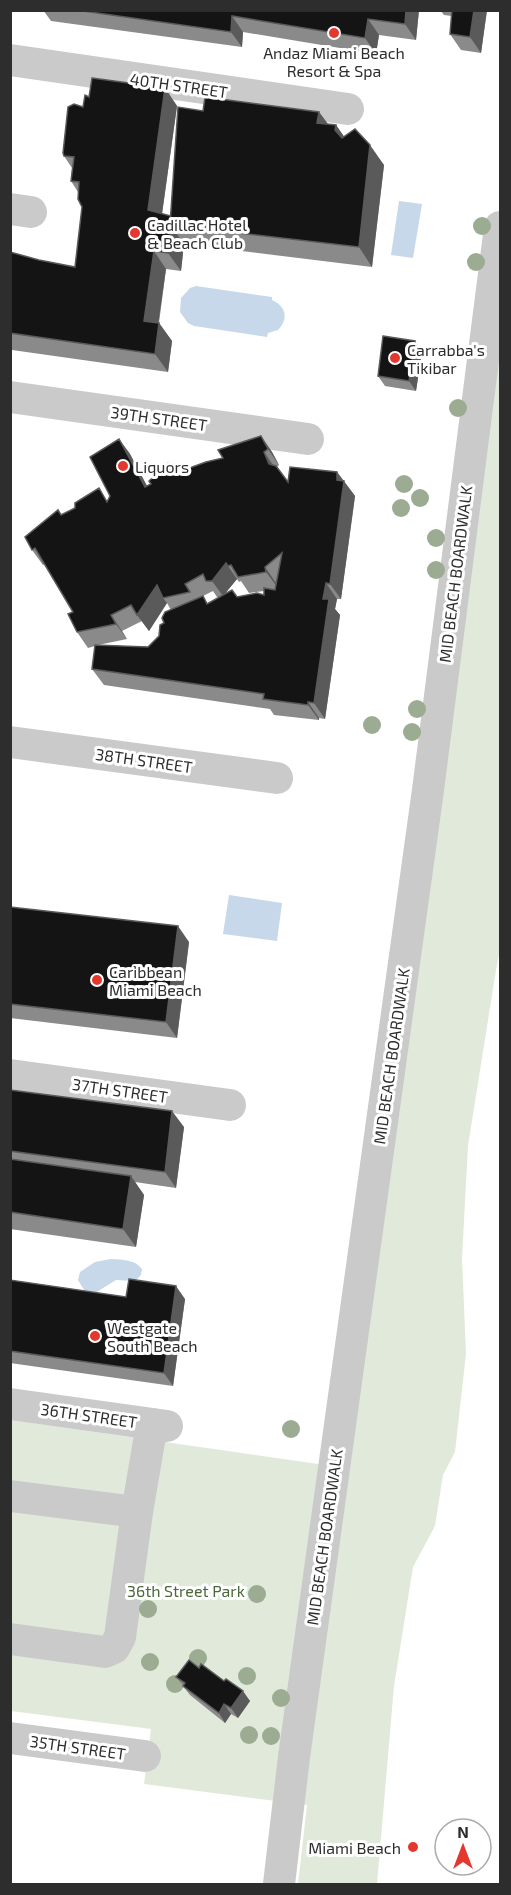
<svg xmlns="http://www.w3.org/2000/svg" width="511" height="1895" viewBox="0 0 511 1895" font-family="'Exo 2',sans-serif">
<style>
.green{fill:#e1eada}
.water{fill:#c6d8ea}
.lines{fill:none;stroke-linecap:round;stroke-linejoin:round}
.minor{stroke:#cacaca;stroke-width:32}
.tree{fill:#9cac93}
.wall{fill:#8a8a8a;fill-rule:evenodd}
.shaded-wall{fill:#5a5a5a}
.building{fill:#141414;stroke:#5a5a5a;stroke-width:1.5}
.poi-dot{fill:#e33730;stroke:#fff;stroke-width:2}
.labels{text-anchor:middle;dominant-baseline:central;stroke-width:6;stroke-linejoin:round;paint-order:stroke}
.poi-label{font-size:16px;fill:#2d2d2d;stroke:#fff;text-anchor:start}
.street-label{font-size:16px;fill:#2d2d2d;stroke:#fff}
.park-label{font-size:16px;fill:#4b683b;stroke:#fff}
</style>
<rect width="100%" height="100%" fill="#fff"/>
<!-- green -->
<polygon class="green" points="500,335 500,950 496,970 468,1146 462,1258 466,1354 455,1452 443,1475 435,1526 413,1567 394,1686 377,1884 298,1884 307,1805 144,1784 151,1729 11,1711 11,1420 346,1468"/>
<!-- water -->
<g class="water">
<polygon points="399,201 422,204 413,258 391,255"/>
<path d="M196,286L272,297V300C286,306 289,319 278,330L268,333L267,337L194,326L188,323L180,312L181,298L190,288Z"/>
<polygon points="229,895 282,903 277,941 223,934"/>
<path d="M111,1259C123,1260 134,1259 142,1269L141,1275L135,1281L116,1280L95,1293H86L78,1280L80,1272L95,1262Z"/>
</g>
<g class="lines">
<!-- minor -->
<g class="minor">
<polyline points="10,60 348,109"/>
<polyline points="10,209 31,212"/>
<polyline points="10,397 308,439"/>
<polyline points="10,742 277,778"/>
<polyline points="10,1075 230,1105"/>
<polyline points="10,1404 167,1426"/>
<polyline points="10,1496 137,1512"/>
<polyline points="10,1639 105,1652 114,1648 120,1637 137,1512 152,1424"/>
<polyline points="10,1738 145,1756"/>
<polyline points="279,1884 294,1757 428,790 500,227"/>
</g>
</g>
<!-- trees -->
<g class="tree">
<circle cx="482" cy="226" r="9"/>
<circle cx="476" cy="262" r="9"/>
<circle cx="458" cy="408" r="9"/>
<circle cx="404" cy="484" r="9"/>
<circle cx="420" cy="498" r="9"/>
<circle cx="401" cy="508" r="9"/>
<circle cx="436" cy="538" r="9"/>
<circle cx="436" cy="570" r="9"/>
<circle cx="417" cy="709" r="9"/>
<circle cx="372" cy="725" r="9"/>
<circle cx="412" cy="732" r="9"/>
<circle cx="291" cy="1429" r="9"/>
<circle cx="257" cy="1594" r="9"/>
<circle cx="148" cy="1609" r="9"/>
<circle cx="198" cy="1658" r="9"/>
<circle cx="150" cy="1662" r="9"/>
<circle cx="247" cy="1676" r="9"/>
<circle cx="175" cy="1684" r="9"/>
<circle cx="281" cy="1698" r="9"/>
<circle cx="249" cy="1735" r="9"/>
<circle cx="271" cy="1736" r="9"/>
</g>
<!-- wall -->
<g class="wall">
<polygon points="43,10 419,10 416,40 379,35 376,54 243,32 242,47 51,21"/>
<polygon points="440,10 487,10 481,53 461,50 450,34 452,16 444,15"/>
<polygon points="165,88 177,106 162,214 171,216 203,111 319,112 328,124 336,125 344,137 384,165 372,267 184,244 181,271 166,269 159,323 172,341 168,372 12,350 10,347 10,252 39,260 75,267 82,207 78,192 71,181 72,168 64,156 83,107 89,97"/>
<polygon points="415,341 422,351 416,391 385,386 378,376"/>
<path d="M261,436L272,452L279,465L277,467L288,482L337,472L355,496L341,599H337L335,609L340,615L325,719L319,718V720L274,715L270,709L104,685L92,669L95,646L88,648L77,632L73,612L45,564L43,565L32,550L61,515L75,508L108,501L110,496L119,439L130,454L147,486L151,484L168,463L175,473L223,458ZM237,579L239,582L241,581L249,593L264,591V595L237,597L224,595ZM213,591L217,597H221L208,604L203,596ZM167,603L171,610L164,623L159,636L148,647L98,645L127,639L122,631L142,621L149,631Z"/>
<polygon points="10,907 189,942 177,1038 10,1018"/>
<polygon points="10,1090 184,1127 176,1188 135,1182 144,1195 136,1247 10,1229"/>
<polygon points="10,1280 126,1297 185,1299 173,1386 10,1363"/>
<polygon points="199,1668 250,1701 238,1718 231,1714 225,1723 190,1695 176,1677"/>
</g>
<!-- shaded-wall -->
<g class="shaded-wall">
<polygon points="406,10 419,10 416,40 405,24"/>
<polygon points="474,10 487,10 481,53 470,37"/>
<polygon points="232,16 243,32 242,47 231,32"/>
<polygon points="368,19 379,35 376,54 365,38"/>
<polygon points="165,88 177,106 160,228 148,210"/>
<polygon points="319,112 333,131 317,123"/>
<polygon points="336,125 350,145 349,150 335,130"/>
<polygon points="370,145 384,165 372,267 359,247"/>
<polygon points="171,226 184,244 181,271 168,253"/>
<polygon points="154,251 166,269 156,339 144,321"/>
<polygon points="159,323 172,341 168,372 155,354"/>
<polygon points="415,341 422,351 416,391 409,381"/>
<polygon points="261,436 272,452 279,465 268,449"/>
<polygon points="119,439 130,454 156,503 145,487"/>
<polygon points="264,452 275,468 269,464"/>
<polygon points="337,472 355,496 341,599 330,584"/>
<polygon points="226,563 237,579 223,596 212,581"/>
<polygon points="265,567 276,583 278,588 266,572"/>
<polygon points="326,583 337,599 335,609 340,615 325,719 314,703 323,599"/>
<polygon points="157,585 163,598 167,603 149,631 137,615"/>
<polygon points="111,615 122,631 127,639 116,624"/>
<polygon points="308,702 319,718 319,720 308,705"/>
<polygon points="178,926 189,942 177,1038 166,1022"/>
<polygon points="172,1111 184,1127 176,1188 165,1172"/>
<polygon points="131,1176 144,1195 136,1247 123,1229"/>
<polygon points="176,1286 185,1299 173,1386 164,1373"/>
<polygon points="243,1691 250,1701 238,1718 231,1708"/>
<polygon points="224,1704 231,1714 225,1723 219,1713"/>
</g>
<!-- building -->
<g class="building">
<polygon points="76,10 406,10 405,24 368,19 365,38 232,16 231,32"/>
<polygon points="452,10 474,10 470,37 450,34"/>
<polygon points="92,78 165,88 148,210 171,216 170,225 171,226 168,253 154,251 144,321 159,323 155,354 10,333 10,252 39,260 75,267 82,207 78,199 79,182 71,181 74,157 64,156 63,153 68,107 74,104 83,107 85,95 89,97"/>
<polygon points="205,97 319,112 317,123 336,125 335,130 342,138 355,129 370,145 359,247 170,225 178,107 203,111"/>
<polygon points="383,336 415,341 409,381 378,376"/>
<polygon points="261,436 268,449 264,452 269,464 276,466 288,482 290,467 337,472 337,480 344,481 330,584 326,583 323,599 329,599 314,703 308,702 308,705 263,699 264,694 92,669 95,645 148,647 159,636 160,625 164,623 162,618 165,612 203,596 207,604 232,590 237,597 257,593 264,595 264,588 275,590 282,553 265,567 266,572 238,577 231,565 228,566 226,563 212,581 206,581 203,574 185,584 190,592 163,598 157,585 137,615 131,605 111,615 116,624 77,632 68,614 73,612 35,548 32,550 25,537 58,510 61,515 75,508 75,503 99,488 107,502 110,496 90,457 119,439 145,487 151,484 149,481 168,463 173,474 206,462 223,458 218,450"/>
<polygon points="10,907 178,926 166,1022 10,1004"/>
<polygon points="10,1090 172,1111 165,1172 10,1151"/>
<polygon points="10,1159 131,1176 123,1229 10,1212"/>
<polygon points="129,1279 176,1286 164,1373 10,1351 10,1280 126,1297"/>
<polygon points="189,1660 199,1668 201,1664 224,1681 226,1679 243,1691 231,1708 224,1704 219,1713 183,1686 185,1683 176,1677"/>
</g>
<!-- markers -->
<g class="poi-dot">
<circle cx="334" cy="33" r="6"/>
<circle cx="135" cy="233" r="6"/>
<circle cx="395" cy="358" r="6"/>
<circle cx="123" cy="466" r="6"/>
<circle cx="97" cy="980" r="6"/>
<circle cx="95" cy="1336" r="6"/>
<circle cx="413" cy="1847" r="6"/>
</g>
<g class="labels">
<!-- poi labels -->
<g class="poi-label">
<text x="334" y="52" text-anchor="middle">Andaz Miami Beach<tspan x="334" dy="18">Resort &amp; Spa</tspan></text>
<text x="147" y="224">Cadillac Hotel<tspan x="147" dy="18">&amp; Beach Club</tspan></text>
<text x="407" y="349">Carrabba's<tspan x="407" dy="18">Tikibar</tspan></text>
<text x="135" y="466">Liquors</text>
<text x="109" y="971">Caribbean<tspan x="109" dy="18">Miami Beach</tspan></text>
<text x="107" y="1327">Westgate<tspan x="107" dy="18">South Beach</tspan></text>
<text x="401" y="1847" text-anchor="end">Miami Beach</text>
</g>
<!-- street labels -->
<g class="street-label">
<text transform="translate(179 85) rotate(8)">40TH STREET</text>
<text transform="translate(159 418) rotate(8)">39TH STREET</text>
<text transform="translate(455 574) rotate(-83)">MID BEACH BOARDWALK</text>
<text transform="translate(144 760) rotate(8)">38TH STREET</text>
<text transform="translate(391 1056) rotate(-82)">MID BEACH BOARDWALK</text>
<text transform="translate(120 1090) rotate(8)">37TH STREET</text>
<text transform="translate(89 1415) rotate(8)">36TH STREET</text>
<text transform="translate(324 1537) rotate(-82)">MID BEACH BOARDWALK</text>
<text transform="translate(78 1747) rotate(8)">35TH STREET</text>
</g>
<!-- park labels -->
<g class="park-label">
<text x="186" y="1590">36th Street Park</text>
</g>
</g>
<!-- border -->
<rect width="511" height="1895" fill="none" stroke="#2d2d2d" stroke-width="24"/>
<!-- north arrow -->
<g transform="translate(463 1847)"><circle r="28" fill="#ffffff" stroke="#ababab" stroke-width="1.5"/>
<path d="M0-4.5L10 22L0 15L-10 22Z" fill="#e33730"/>
<text y="-9" font-size="16" font-weight="bold" text-anchor="middle" fill="#2d2d2d">N</text>
</g>
</svg>
